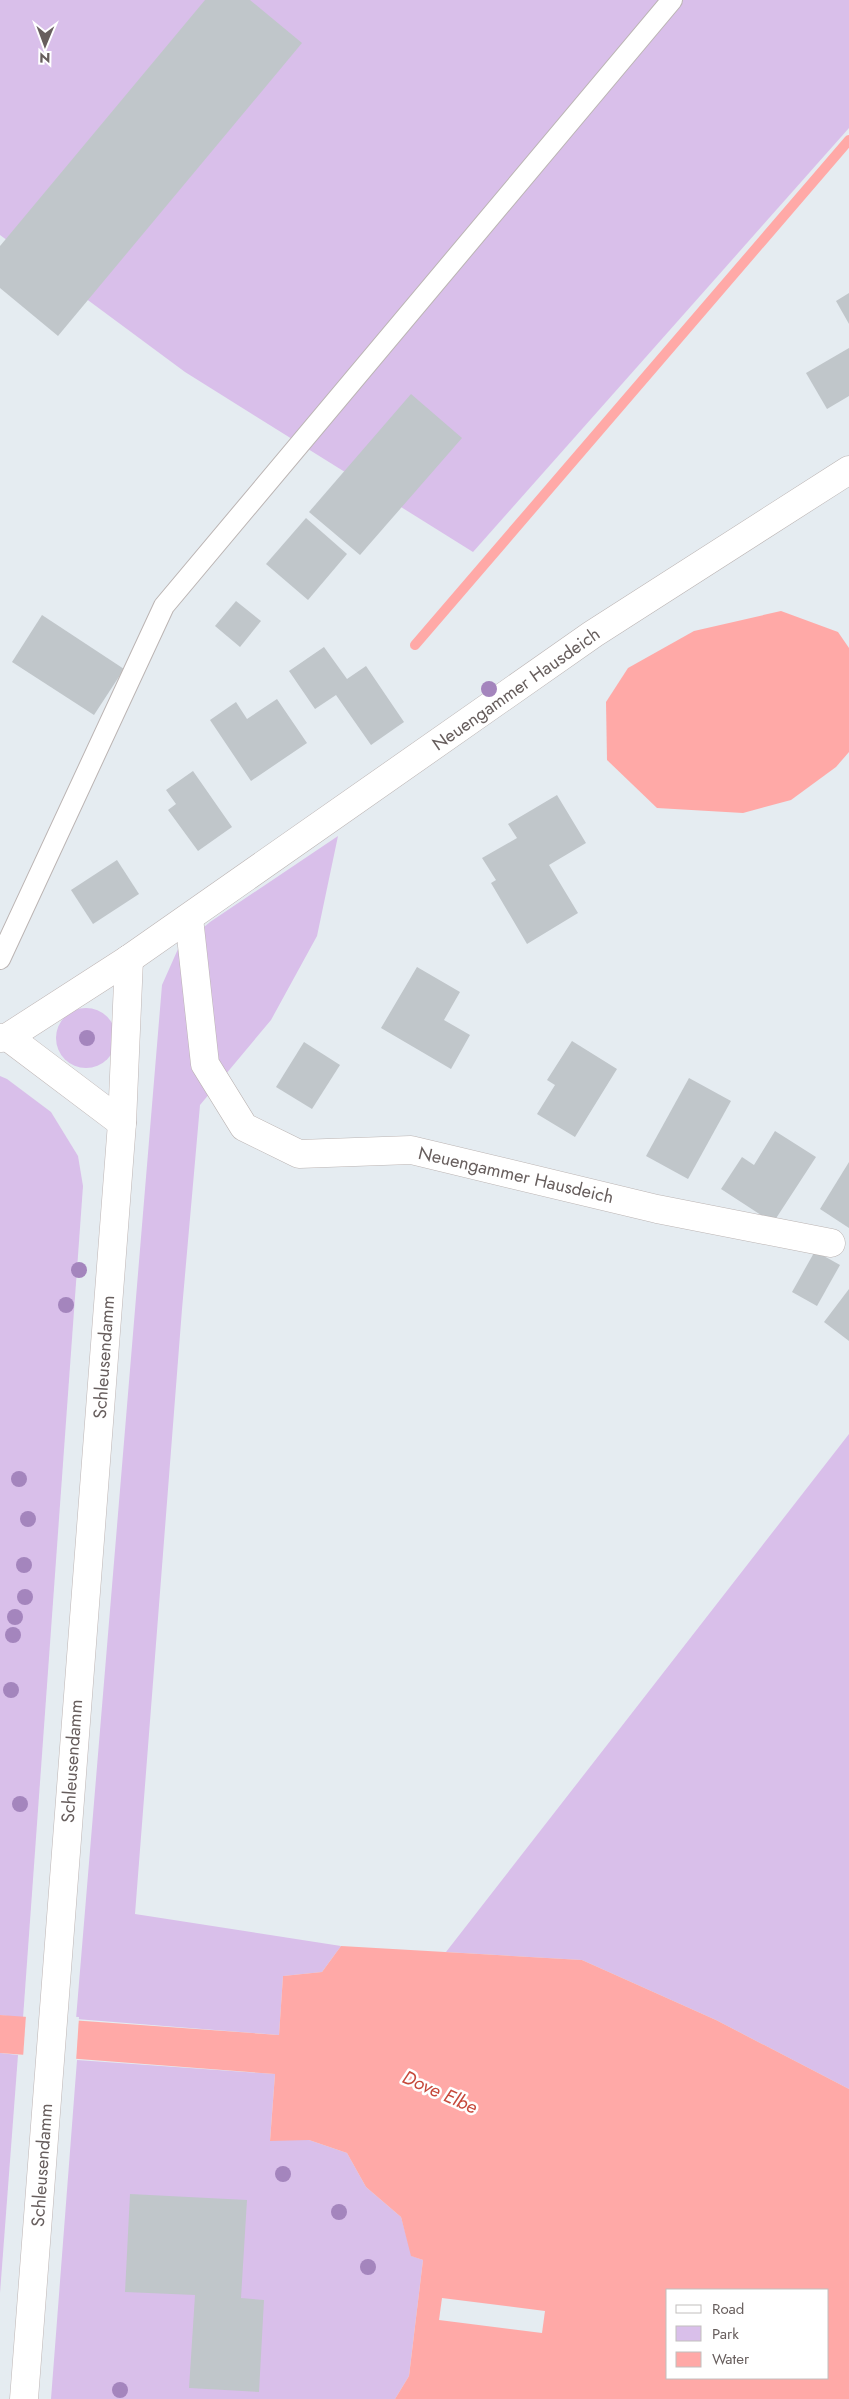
<svg xmlns="http://www.w3.org/2000/svg" width="849" height="2399" viewBox="0 0 849 2399" font-family="Jost,sans-serif">
<style>
.green{fill:#d9bfea}
.water{fill:#ffa9a7;fill-rule:evenodd}
.pier{fill:#e5ecf1}
.lines{fill:none;stroke-linecap:round;stroke-linejoin:round}
.stream{stroke:#ffa9a7;stroke-width:10}
.building{fill:#c0c6ca}
.lane-casing{stroke:#bbb4b3;stroke-width:22}
.street-casing{stroke:#bbb4b3;stroke-width:29}
.secondary-casing{stroke:#beb5b4;stroke-width:29}
.lane{stroke:#fff;stroke-width:20}
.street{stroke:#fff;stroke-width:28}
.secondary{stroke:#fff;stroke-width:28}
.tree{fill:#a485bd}
.labels{text-anchor:middle;dominant-baseline:central;stroke-width:5;stroke-linejoin:round;paint-order:stroke}
.street-label{font-size:18px;fill:#675e5d;stroke:#fff}
.water-label{font-size:19px;font-style:italic;fill:#c6493b;stroke:#fff}
</style>
<rect width="100%" height="100%" fill="#e5ecf1"/>
<!-- green -->
<g class="green">
<polygon points="0,0 849,0 849,128 473,552 185,372 0,235"/>
<polygon points="338,836 317,936 271,1020 200,1105 182,1309 135,1914 341,1946 322,1972 283,1976 279,2035 76,2019 162,985 178,949 210,922"/>
<circle cx="86" cy="1038" r="30"/>
<polygon points="0,1076 7,1079 51,1112 78,1156 83,1186 23,2018 0,2015"/>
<polygon points="849,1434 849,2089 716,2020 582,1960 446,1952"/>
<polygon points="0,2053 18,2055 0,2293"/>
<polygon points="77,2060 275,2074 270,2140 309,2140 347,2153 366,2187 401,2217 412,2256 423,2260 409,2376 395,2399 51,2399"/>
</g>
<!-- water -->
<g class="water">
<polygon points="781,611 838,632 849,648 849,752 836,767 791,800 743,813 657,808 607,760 606,702 628,668 694,631"/>
<path d="M341,1946L582,1960L716,2020L849,2089V2399H395L409,2376L423,2260L411,2256L401,2217L366,2187L347,2153L309,2140L270,2141L275,2074L0,2053V2015L279,2035L283,1976L322,1972ZM668,2290H828V2378H668Z"/>
</g>
<!-- pier -->
<g class="pier">
<polygon points="26,2015 79,2017 76,2062 23,2058"/>
<polygon points="442,2298 545,2311 542,2333 439,2320"/>
</g>
<g class="lines">
<!-- stream -->
<polyline class="stream" points="415,645 849,140"/>
</g>
<!-- building -->
<g class="building">
<polygon points="205,0 250,0 302,43 58,336 0,288 0,246"/>
<polygon points="849,293 849,324 836,301"/>
<polygon points="849,348 849,396 827,409 806,373"/>
<polygon points="411,394 462,438 360,555 309,512"/>
<polygon points="306,518 347,554 308,600 266,564"/>
<polygon points="236,601 261,621 240,647 215,626"/>
<polygon points="42,615 124,669 94,715 12,662"/>
<polygon points="324,647 347,679 366,666 404,722 371,745 336,695 315,709 289,671"/>
<polygon points="277,699 307,743 251,781 210,720 236,702 247,719"/>
<polygon points="193,771 232,827 198,851 168,810 176,804 166,790"/>
<polygon points="557,795 586,843 549,865 578,913 527,944 491,883 496,880 482,858 517,838 508,824"/>
<polygon points="117,860 139,894 93,924 71,890"/>
<polygon points="417,967 460,992 444,1020 470,1035 451,1069 381,1028"/>
<polygon points="572,1041 617,1069 575,1137 537,1114 555,1085 547,1080"/>
<polygon points="304,1042 340,1065 312,1109 276,1087"/>
<polygon points="689,1078 731,1101 688,1179 646,1156"/>
<polygon points="775,1131 816,1157 773,1223 721,1189 742,1157 754,1165"/>
<polygon points="849,1162 849,1228 820,1209"/>
<polygon points="815,1251 840,1265 817,1306 792,1292"/>
<polygon points="849,1289 849,1341 824,1322"/>
<polygon points="130,2194 247,2200 241,2298 264,2300 259,2392 189,2388 195,2295 125,2292"/>
</g>
<g class="lines">
<!-- lane casing -->
<g class="lane-casing">
<polyline id="lane" points="0,959 164,606 672,0"/>
</g>
<!-- street casing -->
<g class="street-casing">
<g id="street">
<polyline points="189,918 205,1064 244,1127 299,1154 411,1150 657,1209 831,1243"/>
<polyline points="129,959 593,634 849,470"/>
</g>
</g>
<!-- secondary casing -->
<g class="secondary-casing">
<g id="secondary">
<polyline points="8,1037 122,1123"/>
<polyline points="0,1038 8,1037 129,959"/>
<polyline points="24,2399 122,1123 129,959"/>
</g>
</g>
<!-- lane -->
<use href="#lane" class="lane"/>
<!-- street -->
<use href="#street" class="street"/>
<!-- secondary -->
<use href="#secondary" class="secondary"/>
</g>
<!-- trees -->
<g class="tree">
<circle cx="489" cy="689" r="8"/>
<circle cx="87" cy="1038" r="8"/>
<circle cx="79" cy="1270" r="8"/>
<circle cx="66" cy="1305" r="8"/>
<circle cx="19" cy="1479" r="8"/>
<circle cx="28" cy="1519" r="8"/>
<circle cx="24" cy="1565" r="8"/>
<circle cx="25" cy="1597" r="8"/>
<circle cx="15" cy="1617" r="8"/>
<circle cx="13" cy="1635" r="8"/>
<circle cx="11" cy="1690" r="8"/>
<circle cx="20" cy="1804" r="8"/>
<circle cx="283" cy="2174" r="8"/>
<circle cx="339" cy="2212" r="8"/>
<circle cx="368" cy="2267" r="8"/>
<circle cx="120" cy="2390" r="8"/>
</g>
<g class="labels">
<!-- street labels -->
<g class="street-label">
<text transform="translate(516 689) rotate(-35)">Neuengammer Hausdeich</text>
<text transform="translate(516 1175) rotate(13)">Neuengammer Hausdeich</text>
<text transform="translate(104 1357) rotate(-86)">Schleusendamm</text>
<text transform="translate(72 1761) rotate(-86)">Schleusendamm</text>
<text transform="translate(42 2165) rotate(-86)">Schleusendamm</text>
</g>
<!-- water labels -->
<g class="water-label">
<text transform="translate(440 2092) rotate(24)">Dove Elbe</text>
</g>
</g>
<!-- legend -->
<rect x="666" y="2289" width="162" height="90" fill="#ffffff" stroke="#c2bfbe"/>
<rect x="676" y="2305" width="25" height="8" fill="#ffffff" stroke="#c2bfbe"/>
<text x="712" y="2314" font-size="15" fill="#675e5d">Road</text>
<rect x="676" y="2326" width="25" height="15" fill="#d9bfea" stroke="#c2bfbe"/>
<text x="712" y="2339" font-size="15" fill="#675e5d">Park</text>
<rect x="676" y="2352" width="25" height="15" fill="#ffa9a7" stroke="#c2bfbe"/>
<text x="712" y="2364" font-size="15" fill="#675e5d">Water</text>
<!-- north arrow -->
<g transform="translate(45 45) rotate(181)" stroke="#ffffff" stroke-width="4" paint-order="stroke">
<path d="M0-4L9 19L0 12L-9 19Z" fill="#675e5d"/>
<text y="-8" font-size="14" font-weight="bold" text-anchor="middle" fill="#675e5d">N</text>
</g>
</svg>
